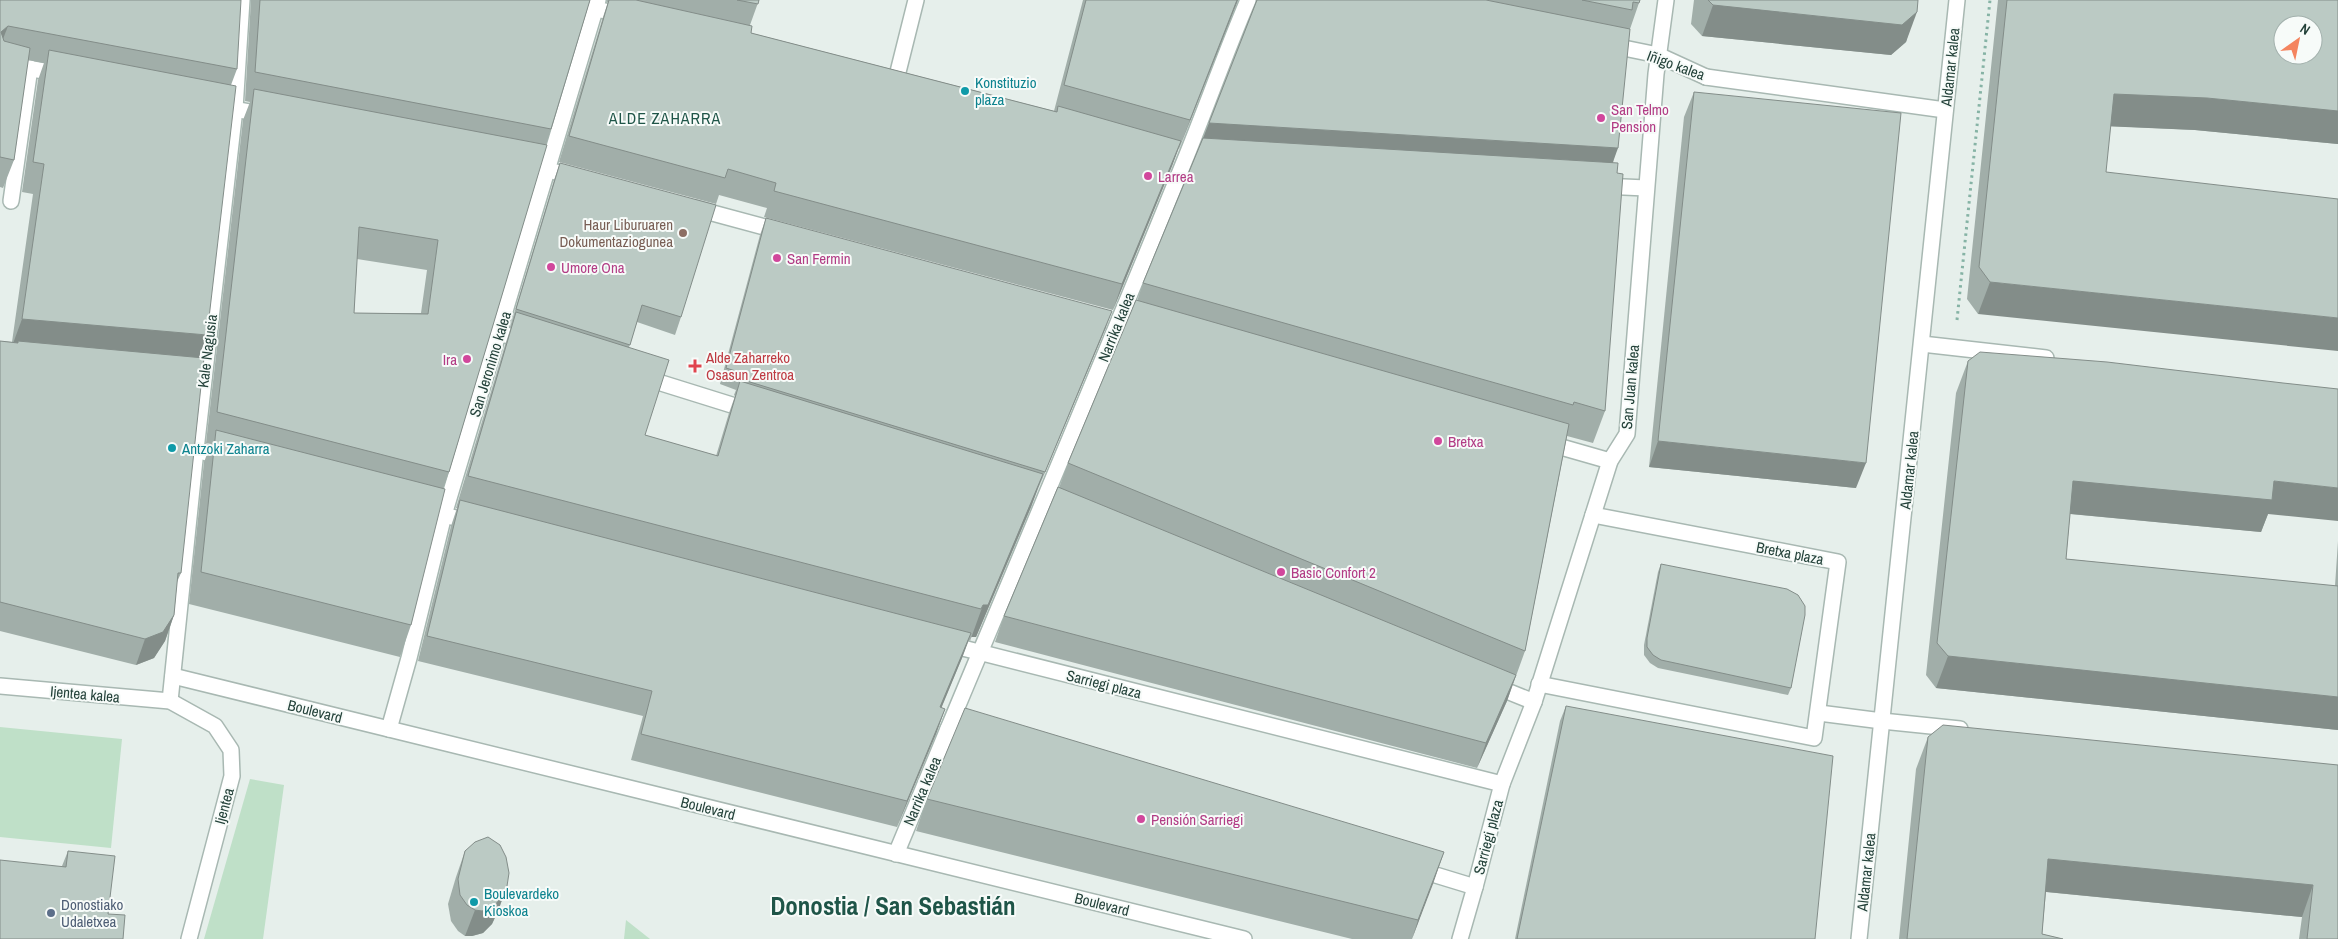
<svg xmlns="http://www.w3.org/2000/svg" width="2338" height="939" viewBox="0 0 2338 939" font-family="'Archivo Narrow',sans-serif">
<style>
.green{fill:#bfe0c8}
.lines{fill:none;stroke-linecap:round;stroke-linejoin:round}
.pedestrian-casing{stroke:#a8b8b2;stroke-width:18}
.minor-casing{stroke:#a8b8b2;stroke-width:18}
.path{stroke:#86b3a5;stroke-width:3;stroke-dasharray:2.5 4;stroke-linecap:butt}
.pedestrian{stroke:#fff;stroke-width:15}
.minor{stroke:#fff;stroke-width:15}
.wall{fill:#a1aea9;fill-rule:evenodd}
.shaded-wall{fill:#838d89}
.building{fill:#bbcac4;stroke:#838d89;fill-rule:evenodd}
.culture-dot{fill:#0f9aa8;stroke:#f7fbf9;stroke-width:2}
.hotel-dot{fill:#d1479c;stroke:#f7fbf9;stroke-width:2}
.education-dot{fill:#8d6e63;stroke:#f7fbf9;stroke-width:2}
.health-dot{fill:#e0444e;stroke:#f7fbf9;stroke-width:2}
.service-dot{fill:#5c6f8a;stroke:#f7fbf9;stroke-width:2}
.labels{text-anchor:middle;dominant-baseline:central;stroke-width:4;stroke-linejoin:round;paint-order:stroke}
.street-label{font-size:15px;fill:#24423a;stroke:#f7fbf9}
.culture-label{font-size:15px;fill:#0d838f;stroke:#f7fbf9;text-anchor:start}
.hotel-label{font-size:15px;fill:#b23c85;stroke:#f7fbf9;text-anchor:start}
.education-label{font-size:15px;fill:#785e54;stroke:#f7fbf9;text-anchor:end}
.health-label{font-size:15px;fill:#be3a42;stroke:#f7fbf9;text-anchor:start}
.service-label{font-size:15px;fill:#4e5e75;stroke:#f7fbf9;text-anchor:start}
.neighbourhood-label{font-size:16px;letter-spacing:1px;fill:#1f5548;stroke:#f7fbf9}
.town-label{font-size:25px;font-weight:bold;fill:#1f5548;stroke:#f7fbf9}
</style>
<rect width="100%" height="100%" fill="#e6efeb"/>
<!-- green -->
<g class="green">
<polygon points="0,727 122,739 111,848 0,837"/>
<polygon points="250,779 284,785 263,939 204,939"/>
<polygon points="626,920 650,939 624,939"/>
</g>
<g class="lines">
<!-- pedestrian casing -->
<g class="pedestrian-casing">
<g id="pedestrian">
<polyline points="595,9 626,15"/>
<polyline points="1609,45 1658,55 1706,77"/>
<polyline points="0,63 60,74"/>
<polyline points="896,80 916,0"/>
<polyline points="212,105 266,115"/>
<polyline points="522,164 577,177"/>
<polyline points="1602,186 1646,188"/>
<polyline points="11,201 30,68"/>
<polyline points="694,208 783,232"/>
<polyline points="499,333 527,341"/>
<polyline points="642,377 751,411"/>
<polyline points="1547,443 1610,461"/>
<polyline points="196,450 225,458"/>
<polyline points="419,509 472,522"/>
<polyline points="947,644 1502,784 1475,887 1416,869"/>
<polyline points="173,676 1244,939"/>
<polyline points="1539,684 1814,738 1838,562 1593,515"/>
<polyline points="1492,685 1534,702"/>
<polyline points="0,686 170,701 215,726 231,750 232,776 189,939"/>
<polyline points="170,701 196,450 235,109 242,0"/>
<polyline points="1819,713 1882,721"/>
<polyline points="389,729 409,658 444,515 598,0"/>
<path d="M975,737L948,729C1027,540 1107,352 1184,162C1206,108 1225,54 1248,0"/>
<polyline points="1502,784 1534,702 1610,461 1627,434 1656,74 1666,0"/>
<polyline points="896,854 948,729"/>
<polyline points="1460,939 1475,887"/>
</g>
</g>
<!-- minor casing -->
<g class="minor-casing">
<g id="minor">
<polyline points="1706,77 1945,110"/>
<polyline points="1922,344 2046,358"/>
<polyline points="1882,721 1960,729"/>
<polyline points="1859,939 1957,0"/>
</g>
</g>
<!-- path -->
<polyline class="path" points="1957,320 1990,0"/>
<!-- pedestrian -->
<use href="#pedestrian" class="pedestrian"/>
<!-- minor -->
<use href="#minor" class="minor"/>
</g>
<!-- wall -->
<g class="wall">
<polygon points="0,0 237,69 231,85 199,357 181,573 177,582 174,615 165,641 154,658 136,665 0,631 0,341 12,342 33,194 22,192 38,80 44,63 28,60 14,160 3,188 0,187"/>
<path d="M251,0H590L551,129L546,145L449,472L443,489L411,625L400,657L189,604L204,462L211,444L206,443L243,120L250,102L245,101ZM357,259L427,270L421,313H354Z"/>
<polygon points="607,0 759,0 750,25 751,33 1054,111 1083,0 1238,0 1179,149 1179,148 1172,166 1113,310 764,217 767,208 719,195 716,204 559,162 602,20 608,2 607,2"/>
<polygon points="1256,0 1640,0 1630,29 1613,163 1617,173 1605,411 1593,443 1567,436 1525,651 1507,701 1477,768 995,642 1004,616 1059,488 1068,463 1137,301 1143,283 1203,138 1256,2"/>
<polygon points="1694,0 1918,0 1906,42 1891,55 1702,36 1691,24"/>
<polygon points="1998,0 2338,0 2338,144 2195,130 2110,126 1978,314 1967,299"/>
<polygon points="1694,92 1856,488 1649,467 1684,117"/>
<polygon points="560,163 681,317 675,335 637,322 629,347 645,435 716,456 729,413 735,396 734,395 736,390 720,384 760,235 766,218 1106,327 1038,489 1031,507 976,637 971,637 970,641 969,640 962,658 941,708 945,709 936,734 897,827 631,760 643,716 418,661 451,526 457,508 456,508 505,345 511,327 510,327 554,180"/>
<polygon points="1968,361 2268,514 2261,532 2070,514 2066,559 2335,586 2338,541 2338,730 1936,688 1926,675 1956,393"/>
<polygon points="1661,564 1791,688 1788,695 1658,668 1650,663 1644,655 1644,645 1658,572"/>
<polygon points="1566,706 1815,939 1515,939 1560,721"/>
<polygon points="1928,737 2338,765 2338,939 2299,939 2302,917 2046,892 2042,934 2063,939 1899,939 1916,769"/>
<polygon points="927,799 1444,852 1412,939 1352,939 916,831"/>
<polygon points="68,851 108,914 62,866"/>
<polygon points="465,851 507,886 498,911 492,924 483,933 472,936 465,936 458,931 451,921 448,904 456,877"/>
</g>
<!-- shaded-wall -->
<g class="shaded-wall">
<polygon points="1237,0 1238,0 1179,149 1190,120"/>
<polygon points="1713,5 1917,12 1906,42 1891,55 1702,36"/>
<polygon points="8,26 0,47 1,32"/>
<polygon points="2114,94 2207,98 2338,111 2338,144 2195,130 2102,126"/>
<polygon points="1209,123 1618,148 1608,176 1198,151"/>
<polygon points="1181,141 1172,166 1113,310 1122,284"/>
<polygon points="1990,282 2338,318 2338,351 1978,314"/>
<polygon points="1112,311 1106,327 1038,489 1045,472"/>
<polygon points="22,319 207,335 196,365 11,349"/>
<polygon points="1658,441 1866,463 1856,488 1649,467"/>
<polygon points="1043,474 1031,507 976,637 971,637 970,641 983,605"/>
<polygon points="2073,481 2274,481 2338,488 2338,521 2268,514 2261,532 2061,513"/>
<polygon points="174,615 165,641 154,658 136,665 145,639"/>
<polygon points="971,633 962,658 931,733 940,707"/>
<polygon points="1948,656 2338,697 2338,730 1936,688"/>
<polygon points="1516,675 1507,701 1477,768 1486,743"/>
<polygon points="945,709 936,734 897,827 907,801"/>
<polygon points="1444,852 1433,884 1412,939 1418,920"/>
<polygon points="2048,859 2313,885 2302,917 2037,891"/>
<polygon points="507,886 498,911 492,924 483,933 472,936 465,936 475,910"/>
</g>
<!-- building -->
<g class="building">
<polygon points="0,0 241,0 237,69 8,26 1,32 4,41 30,48 14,160 0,157"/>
<polygon points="260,0 590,0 551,129 255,72"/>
<polygon points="609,0 636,0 752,26 751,33 1057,112 1058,106 1181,141 1122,284 774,191 776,183 728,169 725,178 569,136"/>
<polygon points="737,0 759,0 758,4"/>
<polygon points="1086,0 1237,0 1190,120 1064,85"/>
<polygon points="1257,0 1486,0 1630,29 1618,148 1209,123"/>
<polygon points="1582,0 1640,0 1639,3 1633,2 1632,10"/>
<polygon points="1708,0 1918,0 1917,12 1902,25 1713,5"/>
<path d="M2007,0H2338V111L2207,98L2114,94L2106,172L2338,199V318L1990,282L1979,267ZM2283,25H2313V55H2283Z"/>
<polygon points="49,50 236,86 207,335 22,319 44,164 33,162"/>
<path d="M254,89L547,145L449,472L217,412ZM359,227L438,240L428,314L354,313Z"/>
<polygon points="1694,92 1901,113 1866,463 1658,441"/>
<polygon points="1203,138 1618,163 1617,173 1623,174 1605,411 1574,402 1573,405 1143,283"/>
<polygon points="560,163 716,205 681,317 642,305 630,345 516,309"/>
<polygon points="766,218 1112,311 1045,472 740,379 742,373 726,368"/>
<polygon points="1136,300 1569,424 1525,651 1068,463"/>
<polygon points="516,312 669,360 645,435 718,456 740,381 1043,474 988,605 983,605 981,609 468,476"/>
<polygon points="0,341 18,343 18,341 204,358 181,573 178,573 174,615 163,632 145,639 0,602"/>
<polygon points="1980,352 2107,362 2283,383 2338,389 2338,488 2274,481 2272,500 2073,481 2066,559 2338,586 2338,697 1948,656 1937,643 1968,361"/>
<polygon points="216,430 445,489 411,625 201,572"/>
<polygon points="1058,487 1516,675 1486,743 1004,616"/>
<polygon points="460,500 971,633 940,707 945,709 907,801 641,734 652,691 427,636"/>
<polygon points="1661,564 1787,589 1798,595 1805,606 1805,615 1791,688 1661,660 1653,655 1647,647 1647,638"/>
<polygon points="1566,706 1833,756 1815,939 1517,939"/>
<polygon points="965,708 1444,852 1418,920 927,799"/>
<polygon points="1943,725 2338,765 2338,939 2307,939 2313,885 2048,859 2042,934 2063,939 1907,939 1928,737"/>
<polygon points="488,837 500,845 506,857 509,873 507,886 501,898 493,907 482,911 475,910 467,905 460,895 458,879 465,851 475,842"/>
<polygon points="68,851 115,856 108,914 125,915 123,939 0,939 0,860 66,867"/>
</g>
<!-- markers -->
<g class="culture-dot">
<circle cx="965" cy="91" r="5"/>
<circle cx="172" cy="448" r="5"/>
<circle cx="474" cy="902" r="5"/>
</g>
<g class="hotel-dot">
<circle cx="1601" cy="118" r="5"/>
<circle cx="1148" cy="176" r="5"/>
<circle cx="777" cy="258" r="5"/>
<circle cx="551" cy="267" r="5"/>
<circle cx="467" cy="359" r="5"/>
<circle cx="1438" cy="441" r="5"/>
<circle cx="1281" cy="572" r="5"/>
<circle cx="1141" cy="819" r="5"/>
</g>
<circle class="education-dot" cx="683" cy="233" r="5"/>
<path class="health-dot" d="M692.5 358.5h5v5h5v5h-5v5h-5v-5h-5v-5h5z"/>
<circle class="service-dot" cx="51" cy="913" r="5"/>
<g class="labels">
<!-- street labels -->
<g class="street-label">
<text transform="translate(1676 65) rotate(20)">Iñigo kalea</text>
<text transform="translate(1950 67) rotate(-84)">Aldamar kalea</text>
<text transform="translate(1116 327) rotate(-68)">Narrika kalea</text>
<text transform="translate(207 351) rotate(-83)">Kale Nagusia</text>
<text transform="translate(490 364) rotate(-73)">San Jeronimo kalea</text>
<text transform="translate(1630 387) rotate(-85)">San Juan kalea</text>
<text transform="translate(1909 470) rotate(-84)">Aldamar kalea</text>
<text transform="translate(1790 553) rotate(11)">Bretxa plaza</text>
<text transform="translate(1104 684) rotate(14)">Sarriegi plaza</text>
<text transform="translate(85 694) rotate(5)">Ijentea kalea</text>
<text transform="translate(315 711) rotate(14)">Boulevard</text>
<text transform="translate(922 791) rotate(-67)">Narrika kalea</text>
<text transform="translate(224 806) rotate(-75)">Ijentea</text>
<text transform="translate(708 808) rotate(14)">Boulevard</text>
<text transform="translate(1488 837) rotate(-75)">Sarriegi plaza</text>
<text transform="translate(1866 872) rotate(-84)">Aldamar kalea</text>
<text transform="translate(1102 904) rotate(14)">Boulevard</text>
</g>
<!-- culture labels -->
<g class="culture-label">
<text x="975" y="82">Konstituzio<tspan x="975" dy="17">plaza</tspan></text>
<text x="182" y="448">Antzoki Zaharra</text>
<text x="484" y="893">Boulevardeko<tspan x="484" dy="17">Kioskoa</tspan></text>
</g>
<!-- hotel labels -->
<g class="hotel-label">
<text x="1611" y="109">San Telmo<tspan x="1611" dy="17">Pension</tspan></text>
<text x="1158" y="176">Larrea</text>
<text x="787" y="258">San Fermin</text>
<text x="561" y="267">Umore Ona</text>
<text x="457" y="359" text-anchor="end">Ira</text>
<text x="1448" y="441">Bretxa</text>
<text x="1291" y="572">Basic Confort 2</text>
<text x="1151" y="819">Pensión Sarriegi</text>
</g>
<!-- education labels -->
<g class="education-label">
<text x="673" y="224">Haur Liburuaren<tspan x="673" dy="17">Dokumentaziogunea</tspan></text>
</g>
<!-- health labels -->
<g class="health-label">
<text x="706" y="357">Alde Zaharreko<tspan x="706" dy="17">Osasun Zentroa</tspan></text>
</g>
<!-- service labels -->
<g class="service-label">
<text x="61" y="904">Donostiako<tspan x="61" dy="17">Udaletxea</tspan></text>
</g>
<!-- neighbourhood labels -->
<g class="neighbourhood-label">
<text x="665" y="118">ALDE ZAHARRA</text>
</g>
<!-- town labels -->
<g class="town-label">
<text x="893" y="906">Donostia / San Sebastián</text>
</g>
</g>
<!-- north arrow -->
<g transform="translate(2298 40) rotate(33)"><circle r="24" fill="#f7fbf9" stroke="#a3b1ad"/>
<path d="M0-4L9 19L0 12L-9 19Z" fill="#f4845f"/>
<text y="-8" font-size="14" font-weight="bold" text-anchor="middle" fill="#24423a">N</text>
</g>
</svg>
